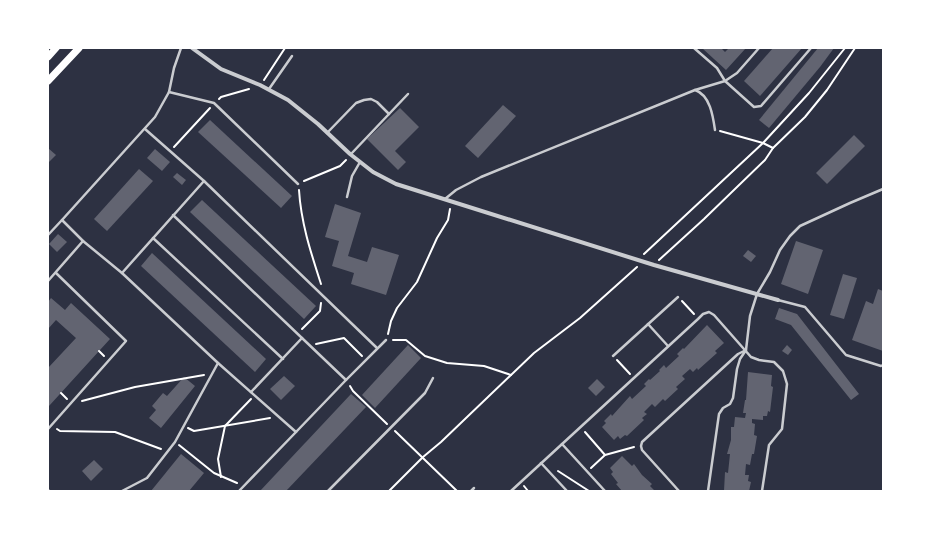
<svg xmlns="http://www.w3.org/2000/svg" width="931" height="539" viewBox="0 0 931 539" font-family="Ubuntu,sans-serif">
<style>
.building{fill:#626471}
.lines{fill:none;stroke-linecap:round;stroke-linejoin:round}
.path{stroke:#fff;stroke-width:2}
.service{stroke:#caccd0;stroke-width:2.5}
.minor{stroke:#caccd0;stroke-width:4}
.secondary{stroke:#fff;stroke-width:7}
</style>
<rect width="100%" height="100%" fill="#2d3142"/>
<!-- building -->
<g class="building">
<polygon points="702,48 721,48 725,52 729,48 746,48 726,70"/>
<polygon points="773,48 802,48 760,96 744,81"/>
<polygon points="818,48 834,48 820,67 769,128 759,120"/>
<polygon points="503,105 516,116 478,158 465,146"/>
<polygon points="400,108 419,127 395,151 406,162 398,170 367,139"/>
<polygon points="210,120 292,196 281,208 198,132"/>
<polygon points="854,135 865,146 827,184 816,173"/>
<polygon points="48,148 56,155 48,163"/>
<polygon points="155,149 170,162 162,171 147,158"/>
<polygon points="139,169 153,181 107,231 94,219"/>
<polygon points="177,173 186,180 182,185 173,177"/>
<polygon points="202,200 316,306 304,319 190,212"/>
<polygon points="335,204 361,213 348,256 367,262 372,247 399,255 386,295 351,284 354,273 332,266 339,241 325,237"/>
<polygon points="58,234 67,242 57,252 49,244"/>
<polygon points="796,241 823,250 808,294 781,284"/>
<polygon points="748,250 756,256 751,262 743,256"/>
<polygon points="152,253 266,359 255,372 141,266"/>
<polygon points="843,274 857,278 844,319 830,315"/>
<polygon points="878,289 883,291 883,351 852,340 866,301 873,304"/>
<polygon points="51,298 65,310 71,303 110,339 49,406 48,405 48,368 76,338 56,320 48,329 48,302"/>
<polygon points="779,308 797,314 859,394 851,400 791,325 775,319"/>
<polygon points="707,325 724,343 715,351 717,353 698,370 697,368 693,372 690,369 682,376 685,379 676,387 678,389 665,401 663,399 655,407 652,404 644,412 647,414 642,418 644,420 627,436 625,435 620,439 618,436 614,440 602,427 606,423 604,421 611,414 612,416 630,396 632,399 646,386 644,384 649,379 650,380 660,371 659,370 664,365 666,368 679,356 677,354 683,348 684,349"/>
<polygon points="408,345 421,358 375,408 362,395"/>
<polygon points="787,345 792,350 788,355 782,351"/>
<polygon points="748,372 772,375 771,386 773,387 770,412 768,411 767,416 763,416 763,420 752,419 752,423 755,424 754,435 757,436 754,454 752,454 750,465 746,464 745,475 749,475 748,481 751,482 749,491 724,491 725,472 728,473 730,454 727,454 731,440 731,427 734,427 735,417 745,418 746,413 743,413 745,400 746,400"/>
<polygon points="284,376 295,386 281,400 270,389"/>
<polygon points="184,377 195,386 161,428 149,418 156,410 152,406 163,393 167,396"/>
<polygon points="597,379 605,387 596,396 588,388"/>
<polygon points="351,394 366,407 286,491 260,491"/>
<polygon points="181,454 204,473 189,491 151,491"/>
<polygon points="622,456 632,466 634,464 642,475 652,484 650,486 655,491 622,491 616,484 618,483 611,474 613,472 610,468"/>
<polygon points="94,460 103,469 91,481 82,471"/>
</g>
<g class="lines">
<!-- path -->
<g class="path">
<polyline points="264,80 285,48"/>
<polyline points="219,99 221,97 249,89"/>
<polyline points="720,131 763,143 773,148"/>
<polyline points="174,147 210,108"/>
<polyline points="304,181 340,166 346,160"/>
<path d="M299,190C301,223 311,253 321,284"/>
<polyline points="644,254 763,143 809,93 845,48"/>
<polyline points="659,260 704,219 765,160 773,148 805,117 827,90 855,48"/>
<polyline points="682,301 694,314"/>
<polyline points="302,329 320,311 321,303"/>
<polyline points="388,334 391,321 397,308 417,282 437,238 448,220 450,209"/>
<polyline points="393,340 406,340 425,356 447,363 484,366 511,375"/>
<polyline points="316,344 344,338 362,356"/>
<polyline points="99,351 104,356"/>
<polyline points="617,360 630,374"/>
<polyline points="350,386 353,391 387,424"/>
<polyline points="61,393 67,399"/>
<polyline points="82,401 135,387 204,375"/>
<polyline points="188,428 194,431 270,418"/>
<polyline points="57,429 60,431 115,432 161,449"/>
<polyline points="395,431 457,491"/>
<polyline points="585,432 605,455"/>
<polyline points="179,445 214,473 237,483"/>
<polyline points="591,468 605,455 634,447"/>
<polyline points="558,471 589,491"/>
<polyline points="221,477 218,459 225,426 251,399"/>
<polyline points="524,486 528,491"/>
<polyline points="389,491 423,457 441,442 534,353 580,318 637,267"/>
</g>
<!-- service -->
<g class="service">
<polyline points="694,48 717,68 725,81 754,107 761,106 811,48"/>
<polyline points="269,89 292,56"/>
<polyline points="695,90 725,81 737,73 759,48"/>
<polyline points="169,92 214,103 298,184"/>
<polyline points="145,129 204,181 377,348"/>
<polyline points="327,133 356,103 364,100 371,99 377,102 389,114"/>
<polyline points="351,154 408,94"/>
<polyline points="347,197 352,176 360,162"/>
<path d="M445,199L456,190L481,177L695,90C710,95 713,116 715,130"/>
<polyline points="173,215 346,380"/>
<polyline points="48,235 62,220"/>
<polyline points="153,238 283,359"/>
<polyline points="83,241 122,273 218,363 296,432 239,491"/>
<polyline points="122,273 204,181"/>
<polyline points="48,281 83,241 62,220 155,117 169,92 174,68 181,48"/>
<polyline points="778,300 805,307 846,355 881,366 883,365"/>
<polyline points="648,324 668,346"/>
<polyline points="613,356 678,297"/>
<polyline points="251,392 302,338"/>
<polyline points="48,429 126,341 56,273"/>
<polyline points="296,432 346,380 386,340"/>
<polyline points="562,444 605,491"/>
<polyline points="541,463 567,491"/>
<polyline points="48,490 49,491"/>
<polyline points="122,491 147,478 175,442 218,363"/>
<polyline points="328,491 425,393 433,378"/>
<polyline points="471,491 474,488"/>
<polyline points="511,491 698,319 703,314 709,312 714,315 751,357 759,360 774,362 783,371 787,384 782,429 769,445 762,491"/>
<polyline points="679,491 642,450 641,446 642,442 738,354 746,350"/>
<polyline points="708,491 719,414 723,408 730,404 733,398 737,369 740,359 746,350 750,316 757,294 770,272 780,250 790,236 800,226 850,203 883,189"/>
</g>
<!-- minor -->
<polyline class="minor" points="192,48 221,69 260,85 288,100 318,124 350,154 373,172 396,184 654,265 778,300"/>
<!-- secondary -->
<g class="secondary">
<polyline points="48,57 56,48"/>
<polyline points="48,81 79,48"/>
</g>
</g>
<!-- border -->
<rect width="931" height="539" fill="none" stroke="#ffffff" stroke-width="98"/>
</svg>
